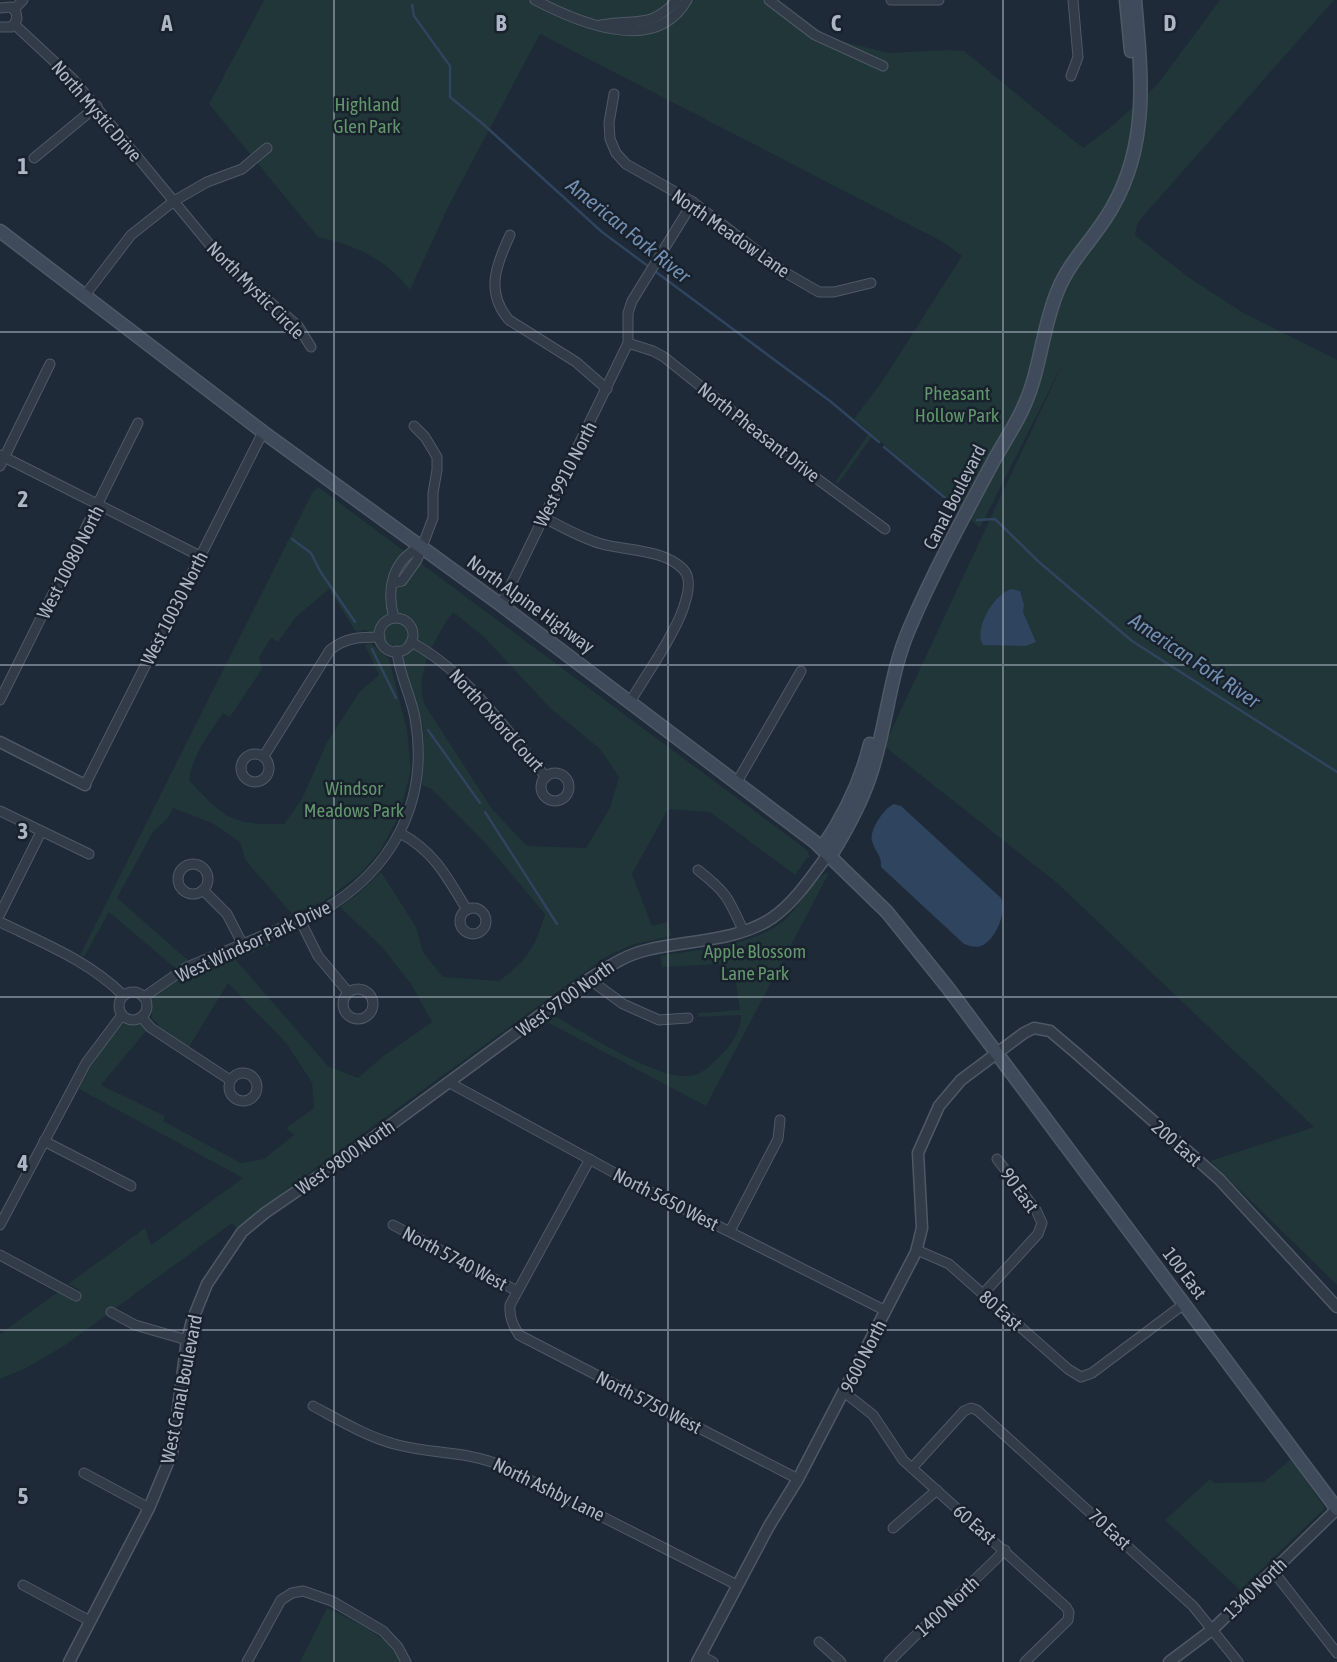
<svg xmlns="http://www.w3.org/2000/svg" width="1337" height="1662" viewBox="0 0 1337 1662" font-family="'Asap Condensed',sans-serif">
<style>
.green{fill:#203638;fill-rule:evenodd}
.water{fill:#2f445e}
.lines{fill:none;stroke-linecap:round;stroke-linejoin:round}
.stream{stroke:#2f445e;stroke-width:2.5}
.minor-casing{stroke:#4f5966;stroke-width:11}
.tertiary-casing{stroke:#4f5966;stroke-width:13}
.secondary-casing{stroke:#4f5966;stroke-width:15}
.minor{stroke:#323c48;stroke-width:9}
.tertiary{stroke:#323c48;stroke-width:10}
.secondary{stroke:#3f4b5b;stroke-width:12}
.grid{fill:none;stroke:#acb6c5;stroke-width:2;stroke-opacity:0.55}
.labels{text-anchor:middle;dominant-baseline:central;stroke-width:5;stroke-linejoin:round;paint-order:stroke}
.park-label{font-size:19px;fill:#62966c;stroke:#18212c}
.street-label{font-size:19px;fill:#acb6c5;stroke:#18212c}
.water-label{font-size:21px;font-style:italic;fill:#728eb0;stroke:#18212c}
.grid-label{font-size:23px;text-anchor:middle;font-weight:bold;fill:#acb6c5;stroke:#18212c;stroke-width:5;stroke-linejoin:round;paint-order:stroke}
</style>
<rect width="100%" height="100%" fill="#1e2a37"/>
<!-- green -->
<g class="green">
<path d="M264,0H780L831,39L890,53L945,50L964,51L1083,148L1112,126L1157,85L1220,0H1334L1138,222L1135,235L1188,277L1245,314L1337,360V1285L1210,1161L1314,1127L1057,883L884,746L1064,361L980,528L873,435L838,484L835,482L870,432L854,419L883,380L962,256L943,242L540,34L448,207L410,290C386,259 355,245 318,237L209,104Z"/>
<path d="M318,487L807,850L810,858H807L795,875L710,812L668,809L632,874L652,926L668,922L671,936L631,945L604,958L291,1186L238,1229L232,1223L64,1346L26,1368L0,1379V1334L58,1292L73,1299L80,1290L68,1284L145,1228L151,1245L243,1178L79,1089C87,1074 109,1033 122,1025C131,1019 140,1023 147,1030L101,1085L165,1116L163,1121L241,1163L264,1159L294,1135L286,1128L314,1108L312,1083L287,1044L228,983L189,1047L162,1029L152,1018L151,1001C164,979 241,952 267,941L270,945L236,960L328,1066L358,1078L382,1057L432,1022L411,984L381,946L340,907L357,895L381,872L416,927L423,952L443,977L499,981C527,960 535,948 545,914L486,844L433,790L422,785L424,757L423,728L415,697L403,661L366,630L356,632L329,589L296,617L278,642L271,638L259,657L262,669L230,717L223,713C208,736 194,752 189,780C225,818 229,825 284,824L302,799L327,742L360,691L379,675L365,645L370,643L389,659L407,730L411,770L399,816L380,851L359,875L324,901L292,914L246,861L240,842L212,823L173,808L168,818L153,832L117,898L189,961L175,968L109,912L84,957L80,955L312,493ZM453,612L483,636L550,708L600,749L619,777L610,808L586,848L527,846L492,809L425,705C413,676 436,636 453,612Z"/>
<path d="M826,873H829L706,1106L547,1022L555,1016C585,1033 656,1079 688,1076C703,1075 713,1063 723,1053C733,1043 741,1029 741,1015L698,1017V1013L740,1010L735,975L722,964L662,967L660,956C700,949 749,947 782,922C799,909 808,884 826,873Z"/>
<polygon points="1291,1459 1325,1508 1240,1590 1165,1520 1210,1479 1214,1483 1264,1482"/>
<path d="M327,1608C355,1622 385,1633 401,1662H300Z"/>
</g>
<!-- water -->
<g class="water">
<path d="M1012,589L1020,591L1024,605L1023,612L1036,642L1026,646L983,645C973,630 994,593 1012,589Z"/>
<path d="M894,804L901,806L1001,898C1007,912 996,940 981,946C975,948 970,946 964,944L881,867C882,855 875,852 872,841C869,830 884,808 894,804Z"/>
</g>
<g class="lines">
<!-- stream -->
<g class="stream">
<polyline points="412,5 414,16 450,66 450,97 483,124 602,232 830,401 879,442"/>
<polyline points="884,447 950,502"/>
<polyline points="977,520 995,519 1039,562 1132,641 1337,772"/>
<polyline points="292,539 311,553 320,571 355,622"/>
<polyline points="372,649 396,698"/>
<polyline points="428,730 480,803"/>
<polyline points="485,812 557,924"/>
</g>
<!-- minor casing -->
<g class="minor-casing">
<g id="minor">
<path d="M535,0C577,22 655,56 687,0"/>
<polyline points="769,0 815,35 883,66"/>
<polyline points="891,0 939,0"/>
<polyline points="0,8 11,7 16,12 17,19 12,27 0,27"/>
<polyline points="14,9 23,0"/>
<polyline points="15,25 73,79 210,245 244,280 298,326 311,347"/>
<path d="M601,25C635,18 650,30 677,0"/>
<polyline points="1071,76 1078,57 1073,0"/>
<polyline points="614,94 609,123 610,139 616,153 626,164 693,202 786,273 819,292 834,292 871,283"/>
<polyline points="34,158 97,106"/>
<path d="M510,235C496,265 485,292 509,320L576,362L607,389"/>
<polyline points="85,295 131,235 174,201 207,182 242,169 267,148"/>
<polyline points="628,343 653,351 664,357 808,472 885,529"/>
<polyline points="0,455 200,556"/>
<polyline points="0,466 50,364"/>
<path d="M543,517C562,527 581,538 602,544C627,551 663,549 683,569C693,579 687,597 683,609C673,637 646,675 630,702"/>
<polyline points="393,583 402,581 417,560 433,518 433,493 437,470 437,457 425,437 414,426"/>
<polyline points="501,605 628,343 628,313 632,301 693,202"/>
<path d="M394,618C386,589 392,561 420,547"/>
<circle cx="396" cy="635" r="17"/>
<path d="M411,642C466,671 506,730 546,777"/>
<polyline points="0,700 138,423"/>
<circle cx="255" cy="768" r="14"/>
<path d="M264,756L330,650C346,637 361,637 380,637"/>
<circle cx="555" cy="787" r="14"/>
<polyline points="737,782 801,671"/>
<polyline points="85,785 263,432"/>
<polyline points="0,811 89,854"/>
<path d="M400,833C435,852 447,877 467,910"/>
<circle cx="193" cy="879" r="15"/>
<path d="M698,870C726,892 728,897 743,930"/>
<polyline points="203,890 227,914 243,945"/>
<circle cx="473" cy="921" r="13"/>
<polyline points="0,914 41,832"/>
<polyline points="300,920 318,956 348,992"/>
<path d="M0,922C43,943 89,961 123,995"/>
<polyline points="589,979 623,1004 659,1020 688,1018"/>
<circle cx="358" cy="1004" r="15"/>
<circle cx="133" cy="1006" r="14"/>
<path d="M144,997L187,967L320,912C392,871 430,802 415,718C411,695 399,675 397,651"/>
<polyline points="141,1017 151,1028 230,1080"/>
<circle cx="243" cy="1087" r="14"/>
<polyline points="448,1082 633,1183 886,1311"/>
<polyline points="44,1141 131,1186"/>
<path d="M590,1159L510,1305C509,1317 513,1325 519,1335L798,1479"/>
<polyline points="0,1225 86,1063 122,1015"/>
<polyline points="393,1225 517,1291"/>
<polyline points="730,1231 778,1139 780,1120"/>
<polyline points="917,1250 949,1264 1068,1369 1081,1377 1092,1373 1184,1304"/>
<polyline points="0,1255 76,1296"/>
<polyline points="983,1294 1038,1234 1042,1223 1036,1210 997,1159"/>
<polyline points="111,1312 135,1325 187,1340"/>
<polyline points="844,1392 873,1415 903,1460 1066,1607 1069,1612 1068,1620 1025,1662"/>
<path d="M313,1406C341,1421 367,1437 398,1445C433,1454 466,1451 500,1465L737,1585"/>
<polyline points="912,1468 964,1411 971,1408 977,1410 1193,1606 1238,1662"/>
<polyline points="84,1473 149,1508"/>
<polyline points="893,1528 937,1490"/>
<polyline points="1273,1571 1337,1653"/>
<polyline points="23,1585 90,1621"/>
<polyline points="819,1642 841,1662"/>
<polyline points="700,1655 713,1662"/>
<polyline points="247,1662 281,1600 292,1593 303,1591 332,1601 383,1631 398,1647 406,1662"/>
<path d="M889,1662C926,1623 967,1589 1005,1550"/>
</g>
</g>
<!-- tertiary casing -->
<g class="tertiary-casing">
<g id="tertiary">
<polyline points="0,742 85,785"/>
<path d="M69,1662L149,1508L172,1453L187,1340L192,1321L207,1284L242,1232L265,1213L358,1149L589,979C608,967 625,955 647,950C687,940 736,942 772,918C795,902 812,876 829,853"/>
<polyline points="697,1662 769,1526 798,1479 916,1252 922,1228 918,1153 939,1106 961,1080 1024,1033 1034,1028 1050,1031 1076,1053 1219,1179 1337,1307"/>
<polyline points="1169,1662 1213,1629 1337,1509"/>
</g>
</g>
<!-- secondary casing -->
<g class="secondary-casing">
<g id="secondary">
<polyline points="1126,0 1131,51"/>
<polyline points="0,231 263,432 501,605 815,842 887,912 948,988 1337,1509"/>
<path d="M822,848C844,816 861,781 870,744"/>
<path d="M831,855C847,829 863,800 872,770C887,723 890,672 910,627C934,571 964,516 993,462C1003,443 1016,425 1024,406C1041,369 1042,327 1058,290C1071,258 1097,236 1113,206C1150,141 1141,71 1135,0"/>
</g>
</g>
<!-- minor -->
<use href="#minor" class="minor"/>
<!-- tertiary -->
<use href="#tertiary" class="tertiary"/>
<!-- secondary -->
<use href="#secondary" class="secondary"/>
</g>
<!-- grid -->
<path class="grid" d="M334,0V1662M668,0V1662M1003,0V1662M0,332H1337M0,665H1337M0,997H1337M0,1330H1337"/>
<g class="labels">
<!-- park labels -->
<g class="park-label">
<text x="367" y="104">Highland<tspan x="367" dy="22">Glen Park</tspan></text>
<text x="957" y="393">Pheasant<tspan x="957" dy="22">Hollow Park</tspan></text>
<text x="354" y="788">Windsor<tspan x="354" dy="22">Meadows Park</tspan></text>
<text x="755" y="951">Apple Blossom<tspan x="755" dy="22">Lane Park</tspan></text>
</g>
<!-- street labels -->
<g class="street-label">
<text transform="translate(97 111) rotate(49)">North Mystic Drive</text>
<text transform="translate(731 233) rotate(35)">North Meadow Lane</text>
<text transform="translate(256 290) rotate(45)">North Mystic Circle</text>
<text transform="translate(759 432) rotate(38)">North Pheasant Drive</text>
<text transform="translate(565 474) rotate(-63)">West 9910 North</text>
<text transform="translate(954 497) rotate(-63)">Canal Boulevard</text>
<text transform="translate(70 562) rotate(-63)">West 10080 North</text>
<text transform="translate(531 604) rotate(36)">North Alpine Highway</text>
<text transform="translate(174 608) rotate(-63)">West 10030 North</text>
<text transform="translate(497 720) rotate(48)">North Oxford Court</text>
<text transform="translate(253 941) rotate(-25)">West Windsor Park Drive</text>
<text transform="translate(565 998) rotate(-36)">West 9700 North</text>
<text transform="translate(1177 1143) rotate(41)">200 East</text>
<text transform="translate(345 1157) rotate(-35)">West 9800 North</text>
<text transform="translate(1020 1190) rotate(54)">90 East</text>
<text transform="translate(666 1199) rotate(27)">North 5650 West</text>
<text transform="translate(455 1258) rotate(28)">North 5740 West</text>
<text transform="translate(1185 1273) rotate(53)">100 East</text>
<text transform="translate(1001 1310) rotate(41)">80 East</text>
<text transform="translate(863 1356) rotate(-63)">9600 North</text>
<text transform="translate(181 1389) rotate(-79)">West Canal Boulevard</text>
<text transform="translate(649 1402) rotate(27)">North 5750 West</text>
<text transform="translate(549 1489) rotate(26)">North Ashby Lane</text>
<text transform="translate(975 1524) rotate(41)">60 East</text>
<text transform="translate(1110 1529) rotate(43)">70 East</text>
<text transform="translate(1255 1588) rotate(-44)">1340 North</text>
<text transform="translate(947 1606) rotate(-43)">1400 North</text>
</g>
<!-- water labels -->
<g class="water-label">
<text transform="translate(629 230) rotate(39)">American Fork River</text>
<text transform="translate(1195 660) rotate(34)">American Fork River</text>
</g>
</g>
<g class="grid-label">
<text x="167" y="31">A</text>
<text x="501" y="31">B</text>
<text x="836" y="31">C</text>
<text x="1170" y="31">D</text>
<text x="23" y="174">1</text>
<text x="23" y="507">2</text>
<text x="23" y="839">3</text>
<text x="23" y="1171">4</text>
<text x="23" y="1504">5</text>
</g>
</svg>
